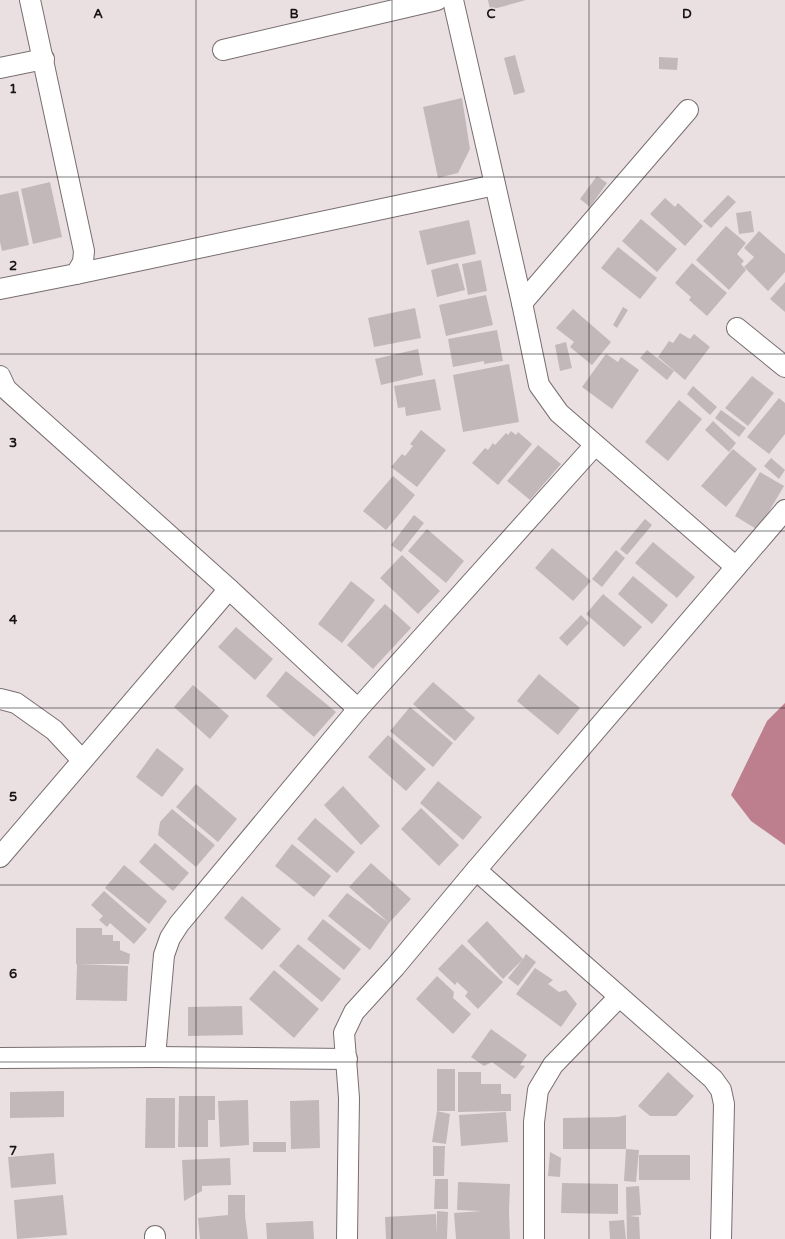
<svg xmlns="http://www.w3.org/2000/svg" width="785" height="1239" viewBox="0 0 785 1239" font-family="'Varela Round',sans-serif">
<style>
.water{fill:#bd7f8d}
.building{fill:#c2b8ba}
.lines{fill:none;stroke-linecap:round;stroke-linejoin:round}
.minor-casing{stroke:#786e70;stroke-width:22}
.minor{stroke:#fff;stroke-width:20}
.grid{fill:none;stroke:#181415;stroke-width:1;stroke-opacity:0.55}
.grid-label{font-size:13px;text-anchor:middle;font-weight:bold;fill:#181415;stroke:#eae0e2;stroke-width:3;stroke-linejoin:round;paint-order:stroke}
</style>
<rect width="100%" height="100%" fill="#eae0e2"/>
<!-- water -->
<polygon class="water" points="785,703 785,845 751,821 731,795 767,721"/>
<!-- building -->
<g class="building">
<polygon points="488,0 526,0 490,10"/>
<polygon points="515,55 525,92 514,95 504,58"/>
<polygon points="659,57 678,58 677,70 659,69"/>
<polygon points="462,98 470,149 458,173 438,178 423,107"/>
<polygon points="597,176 607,183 590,207 580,199"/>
<polygon points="50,182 62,237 33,244 21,189"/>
<polygon points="18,191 29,245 2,251 0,242 0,195"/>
<polygon points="728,195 736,202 711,228 703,221"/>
<polygon points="665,198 675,207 678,203 703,226 685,246 650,214"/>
<polygon points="751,211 754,232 739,234 736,213"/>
<polygon points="641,219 677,249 657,272 622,241"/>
<polygon points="469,220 476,254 427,265 419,231"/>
<polygon points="726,226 746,243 737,254 744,261 741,264 746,270 729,290 696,260"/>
<polygon points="759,231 785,254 785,272 768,291 744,267 754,257 744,248"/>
<polygon points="618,247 657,278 640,299 601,268"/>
<polygon points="481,260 487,291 468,295 462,264"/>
<polygon points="458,263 465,290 437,297 431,270"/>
<polygon points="692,263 727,293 707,316 689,300 691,297 675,283"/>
<polygon points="785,282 785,312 770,299"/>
<polygon points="486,295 493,325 446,336 439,305"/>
<polygon points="623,307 628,310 617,328 613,325"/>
<polygon points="415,308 421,338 374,347 368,318"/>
<polygon points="573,309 611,342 592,365 570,347 574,342 556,328"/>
<polygon points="497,330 503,361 484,364 484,361 453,367 448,339"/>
<polygon points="680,333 690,339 694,334 710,347 685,380 658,357 669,341 673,343"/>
<polygon points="566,342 572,368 560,371 555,345"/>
<polygon points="418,349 423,375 381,385 375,359"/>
<polygon points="647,350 674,371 667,380 640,358"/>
<polygon points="606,354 618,362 621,357 639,370 612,409 582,387"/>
<polygon points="509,364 519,422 463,432 453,375"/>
<polygon points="752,376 774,393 748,426 725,408"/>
<polygon points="435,379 441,410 406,416 405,407 398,408 394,386"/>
<polygon points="693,386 717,407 710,415 687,394"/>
<polygon points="779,398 785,403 785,434 769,454 747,437"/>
<polygon points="679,400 702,419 668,461 645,442"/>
<polygon points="721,410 746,428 739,437 715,418"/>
<polygon points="713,421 736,443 729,452 705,430"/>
<polygon points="421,430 446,450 417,487 391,467 402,454 405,456 413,446 410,444"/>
<polygon points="511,431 516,435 518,432 532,444 498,485 472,463 485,448 488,450 493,443 495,445 506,433 508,435"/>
<polygon points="538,445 561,464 530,500 507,481"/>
<polygon points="733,449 757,469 726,507 701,486"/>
<polygon points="771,458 785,470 779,479 764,466"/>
<polygon points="760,472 784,486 758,530 735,516"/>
<polygon points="393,476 415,495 386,530 363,511"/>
<polygon points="414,515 424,523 401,552 391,545"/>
<polygon points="645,519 652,525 627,555 620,549"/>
<polygon points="427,529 464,561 446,583 408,551"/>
<polygon points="653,542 695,577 677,598 635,563"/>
<polygon points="552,548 591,581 573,601 535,568"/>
<polygon points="616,550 625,558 602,587 592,579"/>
<polygon points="402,555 440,591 418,614 380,578"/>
<polygon points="633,576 668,605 652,624 618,594"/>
<polygon points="351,581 375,600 342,643 318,624"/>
<polygon points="603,594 642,627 624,647 586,614"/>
<polygon points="385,604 411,628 373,669 347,645"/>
<polygon points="581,615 589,623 567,646 559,638"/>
<polygon points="236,627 273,659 255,680 218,647"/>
<polygon points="286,671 336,712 314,737 266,696"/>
<polygon points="539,674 580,708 558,735 517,701"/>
<polygon points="433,682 475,718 455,741 413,704"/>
<polygon points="193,685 229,716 210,739 174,707"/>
<polygon points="410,707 453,743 433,767 390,731"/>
<polygon points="388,735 426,769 406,791 368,757"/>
<polygon points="157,748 184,769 162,797 136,777"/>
<polygon points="438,781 482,817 463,840 420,803"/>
<polygon points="196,784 237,819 218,842 176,807"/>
<polygon points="343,786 380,826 361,845 324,805"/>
<polygon points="421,808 459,845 439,866 401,829"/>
<polygon points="172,809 215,845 196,867 158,835 160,822"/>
<polygon points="315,818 355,852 337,873 297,839"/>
<polygon points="155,843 189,873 173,891 139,862"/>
<polygon points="292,844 331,876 314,897 275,866"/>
<polygon points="371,863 411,899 389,923 370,950 328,916 347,893 388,922 349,887"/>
<polygon points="124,865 167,901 149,924 105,888"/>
<polygon points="104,891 147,929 134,944 110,923 107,927 99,920 103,916 91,905"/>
<polygon points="242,896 281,929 262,950 224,918"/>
<polygon points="323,919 361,949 344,970 307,939"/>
<polygon points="487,921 523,959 526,954 536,962 518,986 508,978 523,959 503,979 467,941"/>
<polygon points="76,928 102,928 102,935 113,935 113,941 120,941 120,950 130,954 129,964 80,964 128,966 127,1001 76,1000 77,964 76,964"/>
<polygon points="298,944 341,979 322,1002 279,966"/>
<polygon points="462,944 503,982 478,1009 465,996 468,992 457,982 455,985 438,969"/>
<polygon points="535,968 553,980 548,984 559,992 566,990 577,1004 561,1027 516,994"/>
<polygon points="274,970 319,1009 294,1038 249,999"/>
<polygon points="437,976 454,992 453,998 471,1014 453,1034 416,999"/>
<polygon points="242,1006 243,1035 188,1036 188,1007"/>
<polygon points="491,1029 527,1055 520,1065 525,1066 515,1079 492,1062 484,1066 471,1057"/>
<rect x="437" y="1069" width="18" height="42"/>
<polygon points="458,1072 481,1072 481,1084 501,1084 501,1094 511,1094 511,1111 458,1112"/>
<polygon points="668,1072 694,1096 676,1116 650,1116 638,1106"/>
<polygon points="64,1091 64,1117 10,1118 10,1092"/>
<polygon points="179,1096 215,1096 215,1120 208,1120 208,1147 178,1147"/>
<polygon points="146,1098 175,1098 175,1148 145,1148"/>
<polygon points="248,1100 249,1145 220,1147 218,1101"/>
<polygon points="319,1100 320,1148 291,1149 290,1101"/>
<polygon points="437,1111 450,1114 446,1144 432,1142"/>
<polygon points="506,1112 508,1142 461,1146 459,1115"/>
<polygon points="626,1115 626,1149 563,1149 563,1118 618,1117"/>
<rect x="253" y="1142" width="33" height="10"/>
<polygon points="433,1146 445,1146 444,1176 433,1176"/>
<polygon points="626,1149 639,1150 636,1182 624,1181"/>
<polygon points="550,1152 561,1158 560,1177 548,1176"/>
<polygon points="54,1153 56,1184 11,1188 8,1157"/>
<rect x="639" y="1155" width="51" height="25"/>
<polygon points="230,1158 231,1185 202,1186 202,1191 184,1201 182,1160"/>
<polygon points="435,1179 448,1179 448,1209 434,1209"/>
<polygon points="458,1182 510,1184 509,1211 510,1239 456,1239 454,1213 482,1211 457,1210"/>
<polygon points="562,1183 618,1184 618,1214 561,1213"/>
<polygon points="639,1186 641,1215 629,1216 639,1217 640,1239 627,1239 626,1187"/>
<polygon points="63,1195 67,1235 17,1239 14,1200"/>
<polygon points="228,1195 245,1195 245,1214 246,1214 245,1215 248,1239 200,1239 198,1218 228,1215"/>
<polygon points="437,1211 448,1212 447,1239 386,1239 385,1217 436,1214 437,1234"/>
<polygon points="624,1220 626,1239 610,1239 609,1221"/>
<polygon points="313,1221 314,1239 267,1239 266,1223"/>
</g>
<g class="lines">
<!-- minor casing -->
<g class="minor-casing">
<g id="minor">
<polyline points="453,0 522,303 539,385 559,413 736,567"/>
<polyline points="223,50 437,0"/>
<polyline points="0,68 44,59"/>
<polyline points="76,274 495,185"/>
<polyline points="0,289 76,274 83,262 84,251 30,0"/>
<polyline points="522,303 688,110"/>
<polyline points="737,328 785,367"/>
<polyline points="0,376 6,389 229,589 358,709"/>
<polyline points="0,699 16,703 54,730 82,760"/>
<polyline points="0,857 229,589"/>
<polyline points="476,870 713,1079 721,1090 724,1104 721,1239"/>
<polyline points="155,1057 164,955 170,938 179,924 358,709 595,445"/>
<polyline points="0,1058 155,1057 347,1059"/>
<polyline points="155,1239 155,1236"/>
<polyline points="347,1239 349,1098 344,1033 354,1012 395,967 476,870 785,510"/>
<polyline points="534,1239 534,1122 538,1090 553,1065 619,997"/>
</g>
</g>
<!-- minor -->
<use href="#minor" class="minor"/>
</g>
<!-- grid -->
<path class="grid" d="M196,0V1239M392,0V1239M589,0V1239M0,177H785M0,354H785M0,531H785M0,708H785M0,885H785M0,1062H785"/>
<g class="grid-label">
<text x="98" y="18">A</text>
<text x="294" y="18">B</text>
<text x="491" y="18">C</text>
<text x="687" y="18">D</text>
<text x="13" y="93">1</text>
<text x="13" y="270">2</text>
<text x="13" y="447">3</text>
<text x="13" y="624">4</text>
<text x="13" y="801">5</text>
<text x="13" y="978">6</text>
<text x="13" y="1155">7</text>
</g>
</svg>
